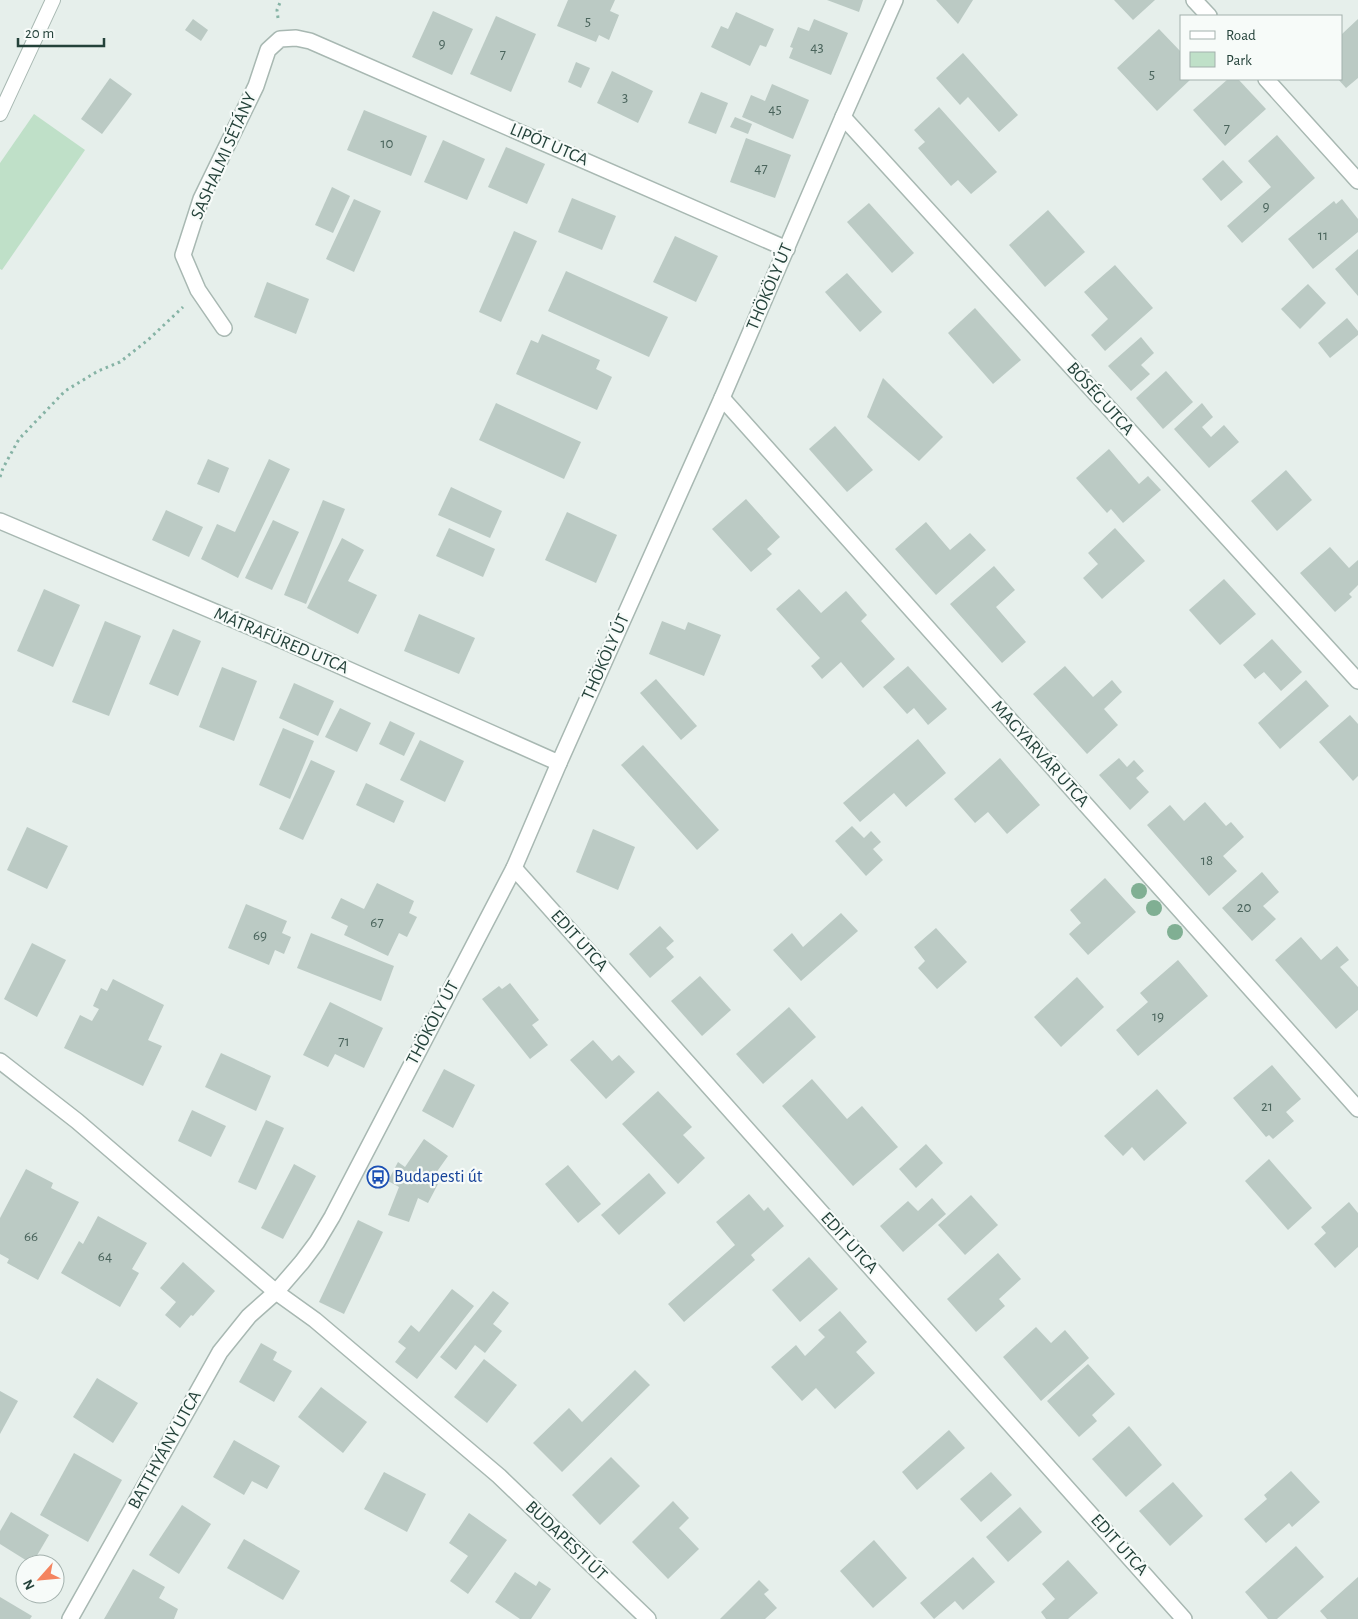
<svg xmlns="http://www.w3.org/2000/svg" width="1358" height="1619" viewBox="0 0 1358 1619" font-family="'Alegreya Sans',sans-serif">
<style>
.green{fill:#bfe0c8}
.building{fill:#bbcac4}
.lines{fill:none;stroke-linecap:round;stroke-linejoin:round}
.service-casing{stroke:#a8b8b2;stroke-width:16}
.minor-casing{stroke:#a8b8b2;stroke-width:18}
.tertiary-casing{stroke:#a8b8b2;stroke-width:18}
.path{stroke:#86b3a5;stroke-width:3;stroke-dasharray:2.5 4;stroke-linecap:butt}
.service{stroke:#fff;stroke-width:14}
.minor{stroke:#fff;stroke-width:15}
.tertiary{stroke:#fff;stroke-width:15}
.tree{fill:#80af93}
.labels{text-anchor:middle;dominant-baseline:central;stroke-width:4.5;stroke-linejoin:round;paint-order:stroke}
.number-label{font-size:15px;fill:#4a645c}
.street-label{font-size:18px;fill:#24423a;stroke:#f7fbf9}
.transit-label{font-size:18px;fill:#164399;stroke:#f7fbf9;text-anchor:start}
</style>
<rect width="100%" height="100%" fill="#e6efeb"/>
<!-- green -->
<polygon class="green" points="34,114 85,150 2,270 0,269 0,163"/>
<!-- building -->
<g class="building">
<polygon points="568,0 615,0 610,11 619,15 609,40 599,35 596,42 557,26"/>
<polygon points="827,0 863,0 859,12"/>
<polygon points="936,0 973,0 958,24"/>
<polygon points="1114,0 1155,0 1133,20"/>
<polygon points="433,11 473,29 452,75 412,57"/>
<polygon points="736,12 774,29 766,47 760,45 750,66 711,47 721,26 728,29"/>
<polygon points="496,16 536,34 511,92 470,74"/>
<polygon points="193,19 208,30 201,41 185,30"/>
<polygon points="814,19 848,33 831,75 789,58 793,48 790,47 798,27 809,31"/>
<polygon points="1358,19 1358,78 1346,88 1338,79 1342,79 1342,34"/>
<polygon points="1159,29 1182,53 1182,79 1191,79 1157,111 1117,68"/>
<polygon points="963,53 1018,115 999,132 968,97 960,105 936,78"/>
<polygon points="576,62 590,68 581,88 568,82"/>
<polygon points="612,71 653,91 638,123 597,103"/>
<polygon points="110,78 132,94 102,134 81,119"/>
<polygon points="1228,79 1238,79 1266,109 1225,146 1193,110"/>
<polygon points="772,84 809,100 793,139 742,117 751,95 765,101"/>
<polygon points="701,92 728,103 716,134 688,123"/>
<polygon points="939,107 997,172 971,194 958,180 951,186 918,148 925,142 914,130"/>
<polygon points="364,110 427,136 411,176 347,150"/>
<polygon points="735,117 752,124 748,134 730,127"/>
<polygon points="1277,135 1315,178 1242,243 1227,226 1271,187 1248,161"/>
<polygon points="746,138 791,155 775,198 730,182"/>
<polygon points="443,140 485,159 467,200 424,182"/>
<polygon points="506,147 545,164 527,204 488,187"/>
<polygon points="1223,160 1243,182 1221,201 1202,179"/>
<polygon points="332,187 350,196 333,233 315,225"/>
<polygon points="572,198 616,216 602,250 558,232"/>
<polygon points="354,199 381,211 354,272 326,259"/>
<polygon points="1342,199 1358,219 1358,232 1313,269 1288,239 1334,201 1336,204"/>
<polygon points="869,203 914,253 892,273 847,222"/>
<polygon points="1048,210 1085,252 1045,287 1009,245"/>
<polygon points="514,231 537,241 501,322 479,312"/>
<polygon points="675,236 718,256 696,302 653,282"/>
<polygon points="1358,249 1358,296 1335,269"/>
<polygon points="1115,265 1153,308 1105,351 1091,335 1108,319 1084,292"/>
<polygon points="566,271 668,317 649,357 548,311"/>
<polygon points="847,273 882,312 860,332 825,292"/>
<polygon points="267,282 309,299 296,334 254,317"/>
<polygon points="1308,284 1326,303 1300,329 1281,309"/>
<polygon points="975,308 1021,360 993,384 948,333"/>
<polygon points="1347,318 1358,331 1358,335 1330,358 1318,343"/>
<polygon points="542,334 600,360 596,369 612,377 597,410 516,374 531,340 538,343"/>
<polygon points="1141,337 1154,353 1141,365 1150,374 1131,391 1108,366"/>
<polygon points="1166,371 1193,402 1163,429 1136,398"/>
<polygon points="883,378 943,437 919,461 867,417"/>
<polygon points="496,403 581,442 564,479 479,440"/>
<polygon points="1202,403 1213,417 1202,427 1211,437 1224,425 1239,442 1209,468 1174,429"/>
<polygon points="835,426 873,470 847,492 809,449"/>
<polygon points="1109,449 1139,484 1148,476 1161,490 1123,523 1111,509 1107,513 1076,478"/>
<polygon points="208,459 229,468 219,493 197,484"/>
<polygon points="269,459 290,469 238,578 201,559 217,524 235,532"/>
<polygon points="1286,470 1312,500 1277,531 1251,501"/>
<polygon points="451,487 502,511 490,538 438,515"/>
<polygon points="746,499 780,537 767,549 772,554 751,572 712,529"/>
<polygon points="323,500 345,509 306,604 284,595"/>
<polygon points="166,510 203,527 189,557 152,540"/>
<polygon points="567,512 617,535 596,583 545,560"/>
<polygon points="273,520 299,532 272,590 245,578"/>
<polygon points="926,522 950,550 970,533 986,550 936,595 895,549"/>
<polygon points="449,528 495,549 483,577 436,556"/>
<polygon points="1115,528 1145,561 1102,599 1083,578 1098,564 1088,553"/>
<polygon points="342,538 364,550 348,581 377,595 358,634 307,608"/>
<polygon points="1330,547 1349,568 1358,560 1358,585 1349,594 1352,597 1335,612 1300,573"/>
<polygon points="994,566 1015,590 996,607 1026,642 1002,663 950,604"/>
<polygon points="1224,579 1256,614 1220,645 1189,610"/>
<polygon points="44,589 80,605 53,667 17,651"/>
<polygon points="799,589 821,613 846,591 867,615 861,621 895,659 863,688 841,662 822,679 811,666 820,658 776,609"/>
<polygon points="419,614 475,638 459,674 404,651"/>
<polygon points="105,621 141,636 109,716 72,702"/>
<polygon points="662,621 685,630 688,622 721,635 704,676 649,654"/>
<polygon points="173,629 201,641 178,696 149,684"/>
<polygon points="1272,639 1302,672 1281,691 1264,672 1255,679 1243,665"/>
<polygon points="908,666 947,709 928,725 914,708 907,714 883,687"/>
<polygon points="1065,666 1093,697 1112,680 1122,692 1104,709 1118,725 1087,754 1033,694"/>
<polygon points="222,667 257,681 234,741 199,727"/>
<polygon points="656,679 697,726 681,740 640,693"/>
<polygon points="1306,680 1329,706 1280,749 1258,723"/>
<polygon points="294,683 334,701 318,736 279,718"/>
<polygon points="340,708 371,723 357,752 325,737"/>
<polygon points="1350,715 1358,724 1358,776 1353,781 1319,742"/>
<polygon points="390,721 415,733 404,756 379,744"/>
<polygon points="283,728 314,741 290,799 259,785"/>
<polygon points="918,739 946,773 906,807 894,793 860,822 843,803"/>
<polygon points="420,740 464,761 445,802 400,780"/>
<polygon points="643,745 719,830 697,850 621,765"/>
<polygon points="1000,758 1040,805 1007,834 988,812 975,823 954,799"/>
<polygon points="1119,758 1127,767 1134,760 1144,771 1136,778 1149,792 1130,810 1099,775"/>
<polygon points="311,760 335,771 303,840 279,829"/>
<polygon points="366,783 404,801 394,823 356,805"/>
<polygon points="1205,802 1226,826 1231,822 1244,837 1223,856 1237,871 1209,896 1147,825 1170,805 1184,821"/>
<polygon points="852,826 864,838 871,831 881,842 873,849 883,860 866,876 835,841"/>
<polygon points="27,827 68,846 47,889 7,870"/>
<polygon points="593,829 635,847 618,890 576,872"/>
<polygon points="1262,872 1279,892 1263,906 1276,919 1252,941 1222,908"/>
<polygon points="1105,878 1136,912 1088,955 1069,934 1081,923 1070,910"/>
<polygon points="377,883 414,901 409,913 417,917 407,937 399,933 388,956 344,935 348,926 331,918 341,898 364,909"/>
<polygon points="246,904 287,921 282,933 291,937 284,954 275,950 269,965 228,948"/>
<polygon points="841,913 858,931 801,981 773,950 792,933 803,947"/>
<polygon points="660,926 674,941 666,948 674,957 650,978 629,954"/>
<polygon points="936,928 967,962 937,989 918,968 925,961 914,947"/>
<polygon points="311,933 394,966 381,1001 297,968"/>
<polygon points="1301,937 1321,960 1337,946 1349,960 1340,967 1358,987 1358,1010 1336,1029 1275,960"/>
<polygon points="32,943 66,960 37,1017 4,999"/>
<polygon points="1178,960 1208,996 1138,1056 1116,1030 1148,1002 1140,993"/>
<polygon points="700,976 731,1010 702,1036 671,1001"/>
<polygon points="1077,977 1104,1007 1061,1047 1034,1017"/>
<polygon points="113,979 164,1005 148,1040 162,1046 143,1086 64,1048 80,1015 92,1021 99,1009 93,1006 101,988 107,991"/>
<polygon points="510,983 539,1020 532,1025 548,1045 530,1059 482,999 499,986 502,989"/>
<polygon points="330,1002 383,1028 364,1068 335,1054 328,1067 303,1055"/>
<polygon points="789,1007 816,1037 763,1084 736,1054"/>
<polygon points="593,1040 612,1061 619,1055 635,1072 606,1099 570,1060"/>
<polygon points="221,1053 271,1076 256,1111 205,1087"/>
<polygon points="1272,1065 1301,1099 1286,1112 1294,1121 1273,1139 1269,1135 1266,1137 1233,1098"/>
<polygon points="444,1069 475,1085 453,1128 422,1111"/>
<polygon points="812,1079 847,1119 862,1106 898,1147 853,1186 782,1106"/>
<polygon points="1157,1089 1187,1123 1144,1161 1132,1147 1123,1156 1104,1136"/>
<polygon points="658,1091 692,1127 683,1135 705,1158 678,1184 622,1124"/>
<polygon points="192,1110 226,1126 211,1157 178,1141"/>
<polygon points="266,1120 284,1128 256,1190 238,1182"/>
<polygon points="424,1139 448,1156 431,1180 438,1184 428,1203 418,1198 409,1222 388,1215 399,1187 388,1181 398,1162 405,1167"/>
<polygon points="926,1144 943,1163 916,1188 899,1169"/>
<polygon points="1269,1159 1312,1208 1288,1230 1245,1181"/>
<polygon points="294,1164 316,1176 283,1239 261,1228"/>
<polygon points="568,1165 601,1204 578,1223 545,1184"/>
<polygon points="26,1169 53,1183 51,1188 79,1202 38,1280 7,1263 9,1259 0,1254 0,1218"/>
<polygon points="649,1173 666,1193 619,1235 601,1215"/>
<polygon points="749,1194 764,1211 768,1207 784,1226 751,1255 755,1260 684,1322 668,1304 735,1245 716,1222"/>
<polygon points="971,1195 998,1225 965,1255 938,1225"/>
<polygon points="932,1198 946,1214 903,1252 880,1226 908,1201 918,1211"/>
<polygon points="1349,1202 1358,1213 1358,1247 1335,1268 1314,1244 1326,1233 1321,1227"/>
<polygon points="98,1216 147,1243 132,1269 139,1273 120,1307 61,1273 79,1241 83,1244"/>
<polygon points="358,1220 383,1232 344,1314 319,1302"/>
<polygon points="998,1253 1021,1279 999,1299 1005,1306 976,1332 947,1299"/>
<polygon points="809,1257 838,1289 800,1322 772,1290"/>
<polygon points="183,1262 215,1291 193,1316 191,1315 180,1328 165,1315 176,1302 160,1288"/>
<polygon points="452,1289 474,1306 417,1379 395,1362 406,1348 398,1342 411,1325 419,1332"/>
<polygon points="493,1291 509,1303 493,1324 502,1331 485,1353 475,1345 456,1370 440,1357"/>
<polygon points="840,1311 867,1342 856,1352 875,1373 835,1409 816,1388 802,1401 771,1367 796,1345 805,1356 825,1337 818,1330"/>
<polygon points="1036,1327 1051,1343 1065,1330 1089,1358 1041,1401 1003,1357"/>
<polygon points="261,1343 277,1352 273,1360 292,1371 274,1402 239,1382"/>
<polygon points="484,1359 517,1385 487,1423 454,1397"/>
<polygon points="1088,1364 1115,1394 1092,1415 1097,1421 1079,1437 1047,1401"/>
<polygon points="635,1370 650,1385 562,1472 533,1443 569,1408 582,1422"/>
<polygon points="97,1378 138,1403 113,1443 73,1417"/>
<polygon points="321,1387 367,1422 343,1453 298,1417"/>
<polygon points="0,1391 18,1401 0,1434"/>
<polygon points="1129,1426 1162,1465 1126,1497 1092,1459"/>
<polygon points="949,1430 965,1448 917,1490 902,1472"/>
<polygon points="234,1440 280,1466 267,1489 252,1481 244,1495 213,1477"/>
<polygon points="74,1453 122,1480 88,1542 40,1515"/>
<polygon points="611,1457 640,1486 600,1525 572,1495"/>
<polygon points="1291,1471 1320,1502 1292,1527 1289,1523 1266,1543 1244,1519 1267,1499 1264,1495"/>
<polygon points="384,1472 426,1494 407,1532 364,1509"/>
<polygon points="991,1472 1012,1495 981,1522 960,1499"/>
<polygon points="1173,1482 1203,1516 1170,1546 1139,1511"/>
<polygon points="673,1501 689,1518 679,1528 699,1549 668,1579 632,1542"/>
<polygon points="182,1505 211,1524 179,1574 149,1555"/>
<polygon points="1020,1507 1042,1532 1008,1562 986,1537"/>
<polygon points="11,1512 49,1535 32,1564 0,1544 0,1531"/>
<polygon points="469,1513 507,1540 468,1594 450,1581 468,1556 449,1543"/>
<polygon points="244,1539 300,1571 283,1600 227,1568"/>
<polygon points="874,1540 907,1578 873,1608 840,1571"/>
<polygon points="1296,1546 1324,1577 1277,1619 1268,1619 1245,1592"/>
<polygon points="973,1557 995,1582 963,1610 955,1601 934,1619 920,1603"/>
<polygon points="1068,1560 1098,1593 1068,1619 1046,1619 1041,1612 1055,1599 1042,1584"/>
<polygon points="133,1569 165,1587 159,1598 178,1609 174,1619 104,1619"/>
<polygon points="515,1572 536,1586 539,1581 551,1589 531,1619 520,1619 495,1602"/>
<polygon points="1358,1577 1358,1619 1327,1619 1320,1611"/>
<polygon points="759,1580 769,1590 764,1594 777,1608 765,1619 720,1619"/>
<polygon points="0,1597 32,1616 30,1619 0,1619"/>
</g>
<g class="lines">
<!-- service casing -->
<g class="service-casing">
<polyline id="service" points="0,114 53,0"/>
</g>
<!-- minor casing -->
<g class="minor-casing">
<g id="minor">
<polyline points="1194,0 1209,16"/>
<polyline points="1266,79 1358,181"/>
<polyline points="843,117 1358,681"/>
<polyline points="224,328 198,290 183,255 201,199 256,86 268,50 280,39 296,38 310,41 787,249"/>
<polyline points="722,398 1358,1109"/>
<polyline points="0,521 286,642 559,763"/>
<polyline points="514,868 1184,1619"/>
<polyline points="0,1061 77,1121 276,1292 315,1320 499,1476 648,1619"/>
</g>
</g>
<!-- tertiary casing -->
<g class="tertiary-casing">
<polyline id="tertiary" points="70,1619 220,1352 249,1316 276,1292 302,1262 317,1242 332,1217 514,868 559,763 722,398 843,117 895,0"/>
</g>
<!-- path -->
<g class="path">
<polyline points="278,18 277,10 281,0"/>
<polyline points="0,477 3,468 19,439 65,391 98,371 120,362 148,340 183,307"/>
</g>
<!-- service -->
<use href="#service" class="service"/>
<!-- minor -->
<use href="#minor" class="minor"/>
<!-- tertiary -->
<use href="#tertiary" class="tertiary"/>
</g>
<!-- trees -->
<g class="tree">
<circle cx="1139" cy="891" r="8"/>
<circle cx="1154" cy="908" r="8"/>
<circle cx="1175" cy="932" r="8"/>
</g>
<!-- icons -->
<defs>
<g id="bus-ring" transform="scale(1.125)"><circle r="9.5" fill="#f7fbf9" stroke="#1a4fb4" stroke-width="1.5"/><path d="M-5-6H5V4H4V6H2V4H-2V6H-4V4H-5ZM-3.5-4V0h7V-4ZM-3.5 1.2v1.5H-2V1.2ZM2 1.2v1.5H3.5V1.2Z" fill="#1a4fb4"/></g>
</defs>
<g fill-rule="evenodd">
<use href="#bus-ring" x="378" y="1177"/>
</g>
<g class="labels">
<!-- number labels -->
<g class="number-label">
<text x="588" y="21">5</text>
<text x="442" y="43">9</text>
<text x="817" y="47">43</text>
<text x="503" y="54">7</text>
<text x="1152" y="74">5</text>
<text x="625" y="97">3</text>
<text x="775" y="109">45</text>
<text x="1227" y="128">7</text>
<text x="387" y="143">10</text>
<text x="761" y="168">47</text>
<text x="1266" y="206">9</text>
<text x="1323" y="235">11</text>
<text x="1207" y="860">18</text>
<text x="1244" y="907">20</text>
<text x="377" y="922">67</text>
<text x="260" y="935">69</text>
<text x="1158" y="1016">19</text>
<text x="344" y="1041">71</text>
<text x="1267" y="1106">21</text>
<text x="31" y="1236">66</text>
<text x="105" y="1256">64</text>
</g>
<!-- street labels -->
<g class="street-label">
<text transform="translate(549 145) rotate(23)">LIPÓT UTCA</text>
<text transform="translate(224 156) rotate(-66)">SASHALMI SÉTÁNY</text>
<text transform="translate(770 287) rotate(-67)">THÖKÖLY ÚT</text>
<text transform="translate(1100 399) rotate(48)">BŐSÉG UTCA</text>
<text transform="translate(281 641) rotate(23)">MÁTRAFÜRED UTCA</text>
<text transform="translate(606 657) rotate(-66)">THÖKÖLY ÚT</text>
<text transform="translate(1040 754) rotate(48)">MAGYARVÁR UTCA</text>
<text transform="translate(579 941) rotate(48)">EDIT UTCA</text>
<text transform="translate(433 1023) rotate(-62)">THÖKÖLY ÚT</text>
<text transform="translate(849 1243) rotate(48)">EDIT UTCA</text>
<text transform="translate(165 1450) rotate(-61)">BATTHYÁNY UTCA</text>
<text transform="translate(566 1541) rotate(44)">BUDAPESTI ÚT</text>
<text transform="translate(1119 1545) rotate(48)">EDIT UTCA</text>
</g>
<!-- transit labels -->
<g class="transit-label">
<text x="394" y="1177">Budapesti út</text>
</g>
</g>
<!-- legend -->
<rect x="1180" y="15" width="162" height="65" fill="#f7fbf9" stroke="#a3b1ad"/>
<rect x="1190" y="31" width="25" height="8" fill="#ffffff" stroke="#a3b1ad"/>
<text x="1226" y="40" font-size="15" fill="#24423a">Road</text>
<rect x="1190" y="52" width="25" height="15" fill="#bfe0c8" stroke="#a3b1ad"/>
<text x="1226" y="65" font-size="15" fill="#24423a">Park</text>
<!-- north arrow -->
<g transform="translate(40 1579) rotate(243)"><circle r="24" fill="#f7fbf9" stroke="#a3b1ad"/>
<path d="M0-4L9 19L0 12L-9 19Z" fill="#f4845f"/>
<text y="-8" font-size="14" font-weight="bold" text-anchor="middle" fill="#24423a">N</text>
</g>
<!-- scale -->
<path d="M18 38v8h86v-8" fill="none" stroke="#24423a" stroke-width="2.5"/>
<text x="25" y="38" font-size="15" fill="#24423a" stroke="#f7fbf9" stroke-width="4" paint-order="stroke">20 m</text>
</svg>
